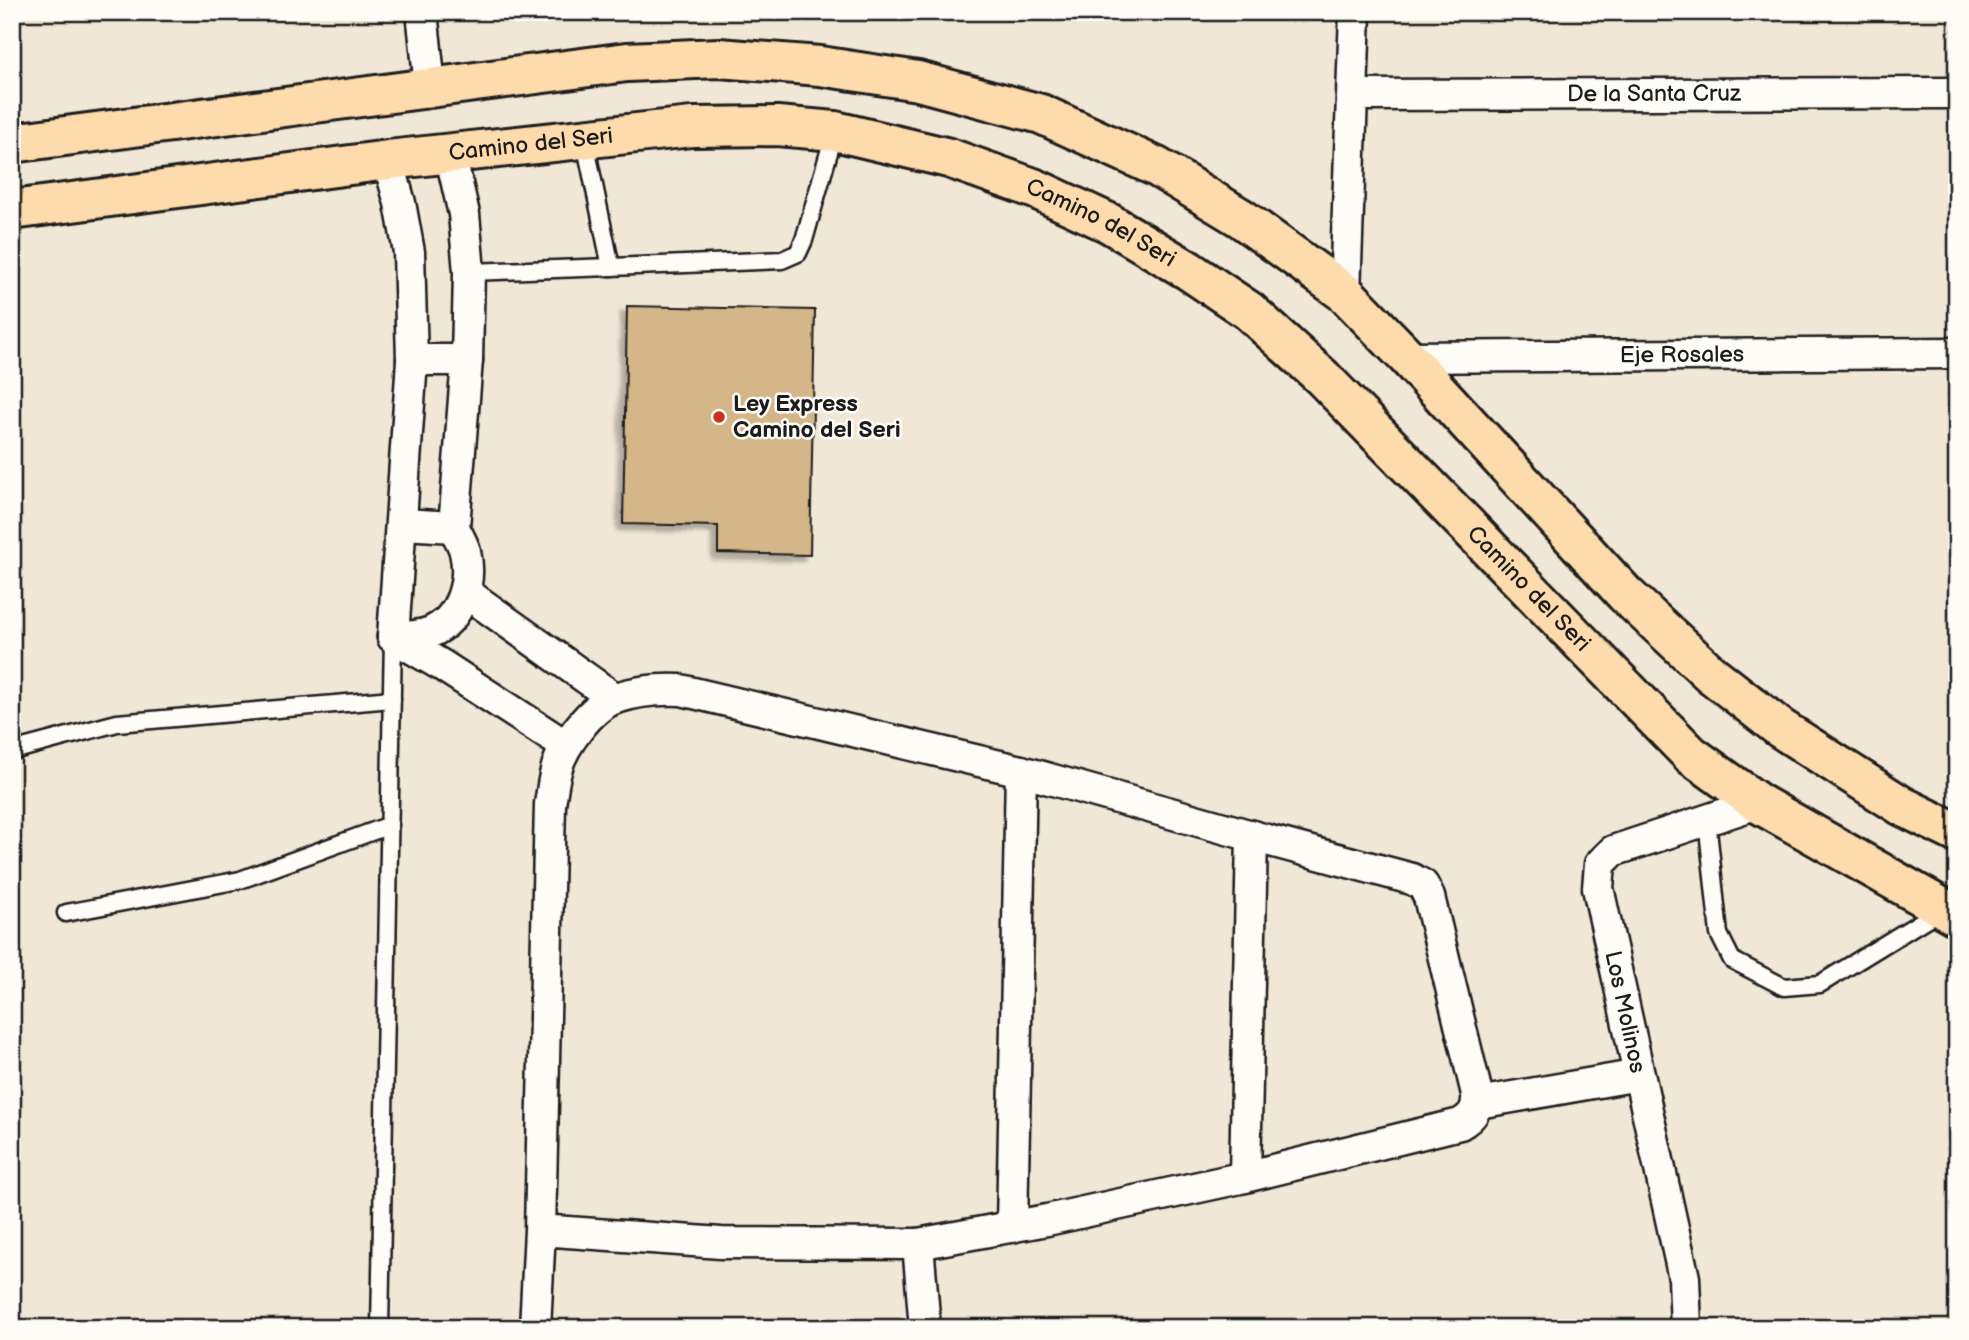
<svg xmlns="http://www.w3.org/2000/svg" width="1969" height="1340" viewBox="0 0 1969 1340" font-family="'Balsamiq Sans',sans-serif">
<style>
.building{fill:#d4b688;stroke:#1c1c1c;stroke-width:2;filter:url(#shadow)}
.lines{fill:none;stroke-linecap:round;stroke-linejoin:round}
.service-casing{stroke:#1c1c1c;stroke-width:21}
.minor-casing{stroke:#1c1c1c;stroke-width:35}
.primary-casing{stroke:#1c1c1c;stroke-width:44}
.service{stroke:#fdfcf7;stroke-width:16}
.minor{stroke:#fdfcf7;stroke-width:30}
.primary{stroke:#fedbac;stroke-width:38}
.poi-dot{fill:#c8321e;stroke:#fdfcf7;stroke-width:2.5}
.labels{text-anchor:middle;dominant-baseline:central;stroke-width:5;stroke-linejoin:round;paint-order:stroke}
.street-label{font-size:23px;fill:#1c1c1c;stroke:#fdfcf7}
.poi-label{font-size:23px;font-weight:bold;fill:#1c1c1c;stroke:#fdfcf7;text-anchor:start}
</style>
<defs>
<filter id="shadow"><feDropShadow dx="-6" dy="6" stdDeviation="2" flood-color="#0004"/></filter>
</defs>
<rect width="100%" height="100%" fill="#f1e7d6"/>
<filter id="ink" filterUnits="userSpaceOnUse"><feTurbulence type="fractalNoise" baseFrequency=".0143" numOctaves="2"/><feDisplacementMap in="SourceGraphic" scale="14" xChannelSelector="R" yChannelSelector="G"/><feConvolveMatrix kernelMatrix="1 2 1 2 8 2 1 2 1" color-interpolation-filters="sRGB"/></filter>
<g filter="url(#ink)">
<!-- building -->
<polygon class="building" points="627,306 815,310 810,555 718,553 718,526 623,524"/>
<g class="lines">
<!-- service casing -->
<g class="service-casing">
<g id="service">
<polyline points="584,137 611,267 782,260 798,253 804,240 835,131"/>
<polyline points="469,272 611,267"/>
<polyline points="12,751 117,723 392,699"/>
<polyline points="1707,820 1719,934 1732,960 1784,987 1820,984 1942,909"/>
<polyline points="66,913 240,880 390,825"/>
<polyline points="380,1328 393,637"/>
</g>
</g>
<!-- minor casing -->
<g class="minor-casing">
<g id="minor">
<polyline points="422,12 430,86"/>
<path id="s1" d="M1353,95L1957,93"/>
<polyline points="388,160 400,203 409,252 412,360 393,637"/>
<polyline points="1345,293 1355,12"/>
<path id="s2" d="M1407,357L1957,353"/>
<polyline points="412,360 467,360"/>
<polyline points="402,524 454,527"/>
<polyline points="465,592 614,698"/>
<path d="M393,637C406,637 419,637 431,632C461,619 472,582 465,552C463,543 457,535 454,527L467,360L469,272L464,214L450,153"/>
<polyline points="393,637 443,666 566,746"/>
<polyline points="1478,1103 1639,1075"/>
<polyline points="1245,1177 1252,836"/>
<polyline points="1012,1227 1021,771"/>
<polyline points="918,1244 925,1328"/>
<path d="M535,1328L540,1230L550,804C552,793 553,782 556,771C562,746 591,706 616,698C637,691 660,689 681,690L1021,771L1252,836L1412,879L1423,885L1429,897L1477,1094C1478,1109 1473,1117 1460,1124L1245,1177L1047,1220L918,1244L721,1243L540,1230"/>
<polyline points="1686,1328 1684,1278 1598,888 1600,864 1613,851 1758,803"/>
</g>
</g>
<!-- primary casing -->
<g class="primary-casing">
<g id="primary">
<polyline points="12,143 627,62 719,58 820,66 918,81 1041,114 1157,167 1241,218 1345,293 1407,357 1625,594 1711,674 1780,728 1847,771 1902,806 1957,833"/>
<path id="s3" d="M12,210L388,160L692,127L777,126L835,131L949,158L1036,189L1109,223L1188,270L1249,311L1322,377L1691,755L1758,803L1957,916"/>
</g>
</g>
<!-- service -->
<use href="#service" class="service"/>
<!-- minor -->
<use href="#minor" class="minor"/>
<!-- primary -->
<use href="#primary" class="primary"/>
</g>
</g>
<!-- markers -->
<circle class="poi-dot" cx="719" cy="417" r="7"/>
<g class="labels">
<!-- street labels -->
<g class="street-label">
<text stroke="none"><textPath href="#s1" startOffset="301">De la Santa Cruz</textPath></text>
<text stroke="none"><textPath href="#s3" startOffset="523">Camino del Seri</textPath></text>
<text stroke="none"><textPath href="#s3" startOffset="1111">Camino del Seri</textPath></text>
<text stroke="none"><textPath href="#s2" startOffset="275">Eje Rosales</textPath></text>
<text stroke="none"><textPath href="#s3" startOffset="1678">Camino del Seri</textPath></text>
<text transform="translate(1625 1012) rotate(78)">Los Molinos</text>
</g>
<!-- poi labels -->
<g class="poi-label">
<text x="733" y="404">Ley Express<tspan x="733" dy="26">Camino del Seri</tspan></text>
</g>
</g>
<!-- margin -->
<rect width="1969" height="1340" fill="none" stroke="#fdfcf7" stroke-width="42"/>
<rect x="21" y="21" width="1927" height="1298" fill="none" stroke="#1c1c1c" stroke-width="2.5" filter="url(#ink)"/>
</svg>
